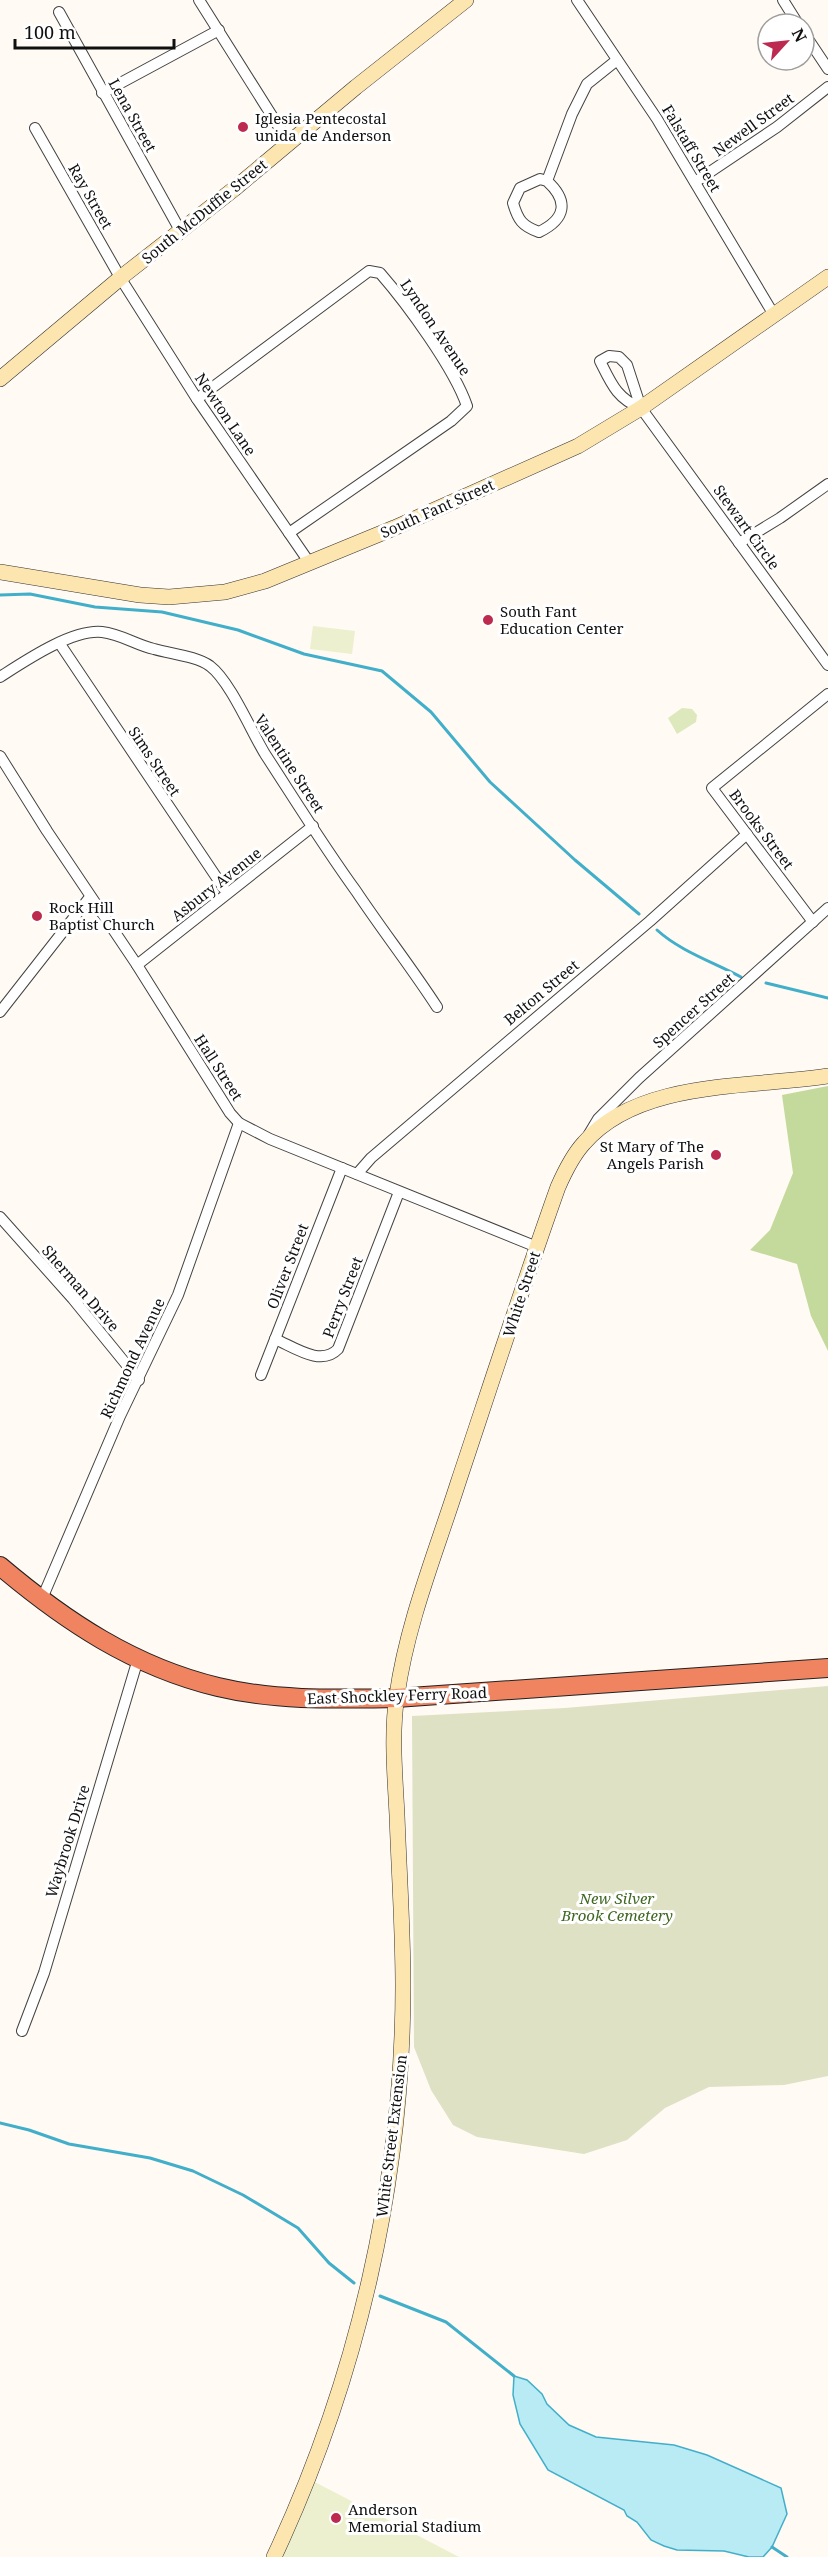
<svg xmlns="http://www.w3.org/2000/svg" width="828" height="2557" viewBox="0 0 828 2557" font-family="'Noto Serif',serif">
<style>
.green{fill:#dde9bd}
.forest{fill:#c4d99c}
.cemetery{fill:#dee1c4}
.pitch{fill:#ecf0ce}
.water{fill:#b9ebf5;stroke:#42afca;stroke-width:1.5}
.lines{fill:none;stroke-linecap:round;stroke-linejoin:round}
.stream{stroke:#42afca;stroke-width:3}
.street-casing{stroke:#434343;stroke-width:12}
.secondary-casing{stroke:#323232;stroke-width:16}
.highway-casing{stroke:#212121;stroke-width:20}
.street{stroke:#fff;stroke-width:10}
.secondary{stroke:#fde5b0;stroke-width:15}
.highway{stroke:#f08460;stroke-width:18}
.poi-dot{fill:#bd2a4f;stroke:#fff;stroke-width:2}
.labels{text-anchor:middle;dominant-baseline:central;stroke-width:6;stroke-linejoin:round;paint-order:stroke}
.street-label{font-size:15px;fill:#101010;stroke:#fff}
.poi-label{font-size:15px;fill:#101010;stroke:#fff;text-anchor:start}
.park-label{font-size:15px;font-style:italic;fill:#3e6721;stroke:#fff}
</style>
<rect width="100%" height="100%" fill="#fffaf3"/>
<!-- green -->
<polygon class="green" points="682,708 692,709 697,715 696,722 677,734 668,718"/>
<!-- forest -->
<polygon class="forest" points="828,1086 828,1351 811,1316 797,1264 750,1250 770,1230 793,1173 782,1095"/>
<!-- cemetery -->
<polygon class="cemetery" points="828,1686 828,2076 784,2085 709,2087 665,2108 627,2140 584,2154 477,2137 453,2125 431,2090 414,2047 412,1716 565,1708"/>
<!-- pitch -->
<g class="pitch">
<polygon points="313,626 355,631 352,654 310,649"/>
<polygon points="309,2479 459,2557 268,2557"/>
</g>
<!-- water -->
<polygon class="water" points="514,2376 527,2380 542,2394 547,2404 569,2425 596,2437 674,2445 707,2455 781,2488 787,2514 772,2547 763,2557 749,2557 724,2551 677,2550 664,2546 651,2540 637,2522 627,2516 624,2510 548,2470 520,2424 513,2395"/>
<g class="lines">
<!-- stream -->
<g class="stream">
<polyline points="0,595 30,594 95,607 162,612 238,630 304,654 382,671 431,712 490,782 575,860 639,914"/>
<path d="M657,930C680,951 713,962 741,977"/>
<polyline points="766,983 828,998"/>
<polyline points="0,2123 29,2130 69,2144 150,2158 193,2171 243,2195 298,2228 329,2263 354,2283"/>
<polyline points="380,2296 446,2322 514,2376"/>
<polyline points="772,2547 787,2557"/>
</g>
<!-- street casing -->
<g class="street-casing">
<g id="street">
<polyline points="199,0 289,143"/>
<polyline points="577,0 657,119 774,315"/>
<polyline points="783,0 798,24"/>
<polyline points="59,12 181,232"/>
<polyline points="804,33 828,69"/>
<polyline points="102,93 219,30"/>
<polyline points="35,128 121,279 197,399 309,562"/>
<path d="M547,181L540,179L520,188L513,203C518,220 522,226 539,232C566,219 569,201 547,181L572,114L587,84L617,60"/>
<polyline points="695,182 777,127 828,87"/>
<path d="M197,399L369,271L380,273C407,304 454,368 467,406L451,421L289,533"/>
<path d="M641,408C617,399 611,383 600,361L609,356L619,357L627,365L641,408L828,665"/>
<polyline points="739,543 780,518 828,484"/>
<polyline points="60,644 227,893"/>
<path d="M0,677C25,661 72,629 102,632C121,634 136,645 154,649C171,654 196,656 210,666C230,681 251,731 265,754C295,800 324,847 356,891C382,930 411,967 437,1007"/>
<polyline points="0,756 47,831 137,965 230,1113 239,1123 270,1139 537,1247"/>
<polyline points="813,922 712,788 828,694"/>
<polyline points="137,965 313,826"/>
<polyline points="0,1012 90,897"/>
<polyline points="589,1134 598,1119 639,1078 828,908"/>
<polyline points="357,1174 371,1158 650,921 747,834"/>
<polyline points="0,1217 73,1299 139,1380"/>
<path d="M275,1339C294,1347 321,1367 338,1349L399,1192"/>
<polyline points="261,1375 342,1168"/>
<polyline points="41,1601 120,1416 178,1295 239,1123"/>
<polyline points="22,2031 44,1973 138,1659"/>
</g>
</g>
<!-- secondary casing -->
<g class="secondary-casing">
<g id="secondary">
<polyline points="0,379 124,275 234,189 356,87 466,0"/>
<polyline points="0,572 140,595 169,597 225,592 265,581 394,528 578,446 641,408 828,277"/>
<path d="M274,2557C357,2380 403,2182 403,1986C403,1929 399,1872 397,1815C395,1776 391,1734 397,1695C407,1623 436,1552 458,1483C491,1384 523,1285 558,1187C565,1171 573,1155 584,1143C639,1079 752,1088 828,1076"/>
</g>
</g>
<!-- highway casing -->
<g class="highway-casing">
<path id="highway" d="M0,1566C65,1621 134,1667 218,1687C276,1701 337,1699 396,1698L828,1668"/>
</g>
<!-- street -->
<use href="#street" class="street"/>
<!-- secondary -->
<use href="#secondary" class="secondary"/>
<!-- highway -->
<use href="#highway" class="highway"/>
</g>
<!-- markers -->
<g class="poi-dot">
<circle cx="243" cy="127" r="6"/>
<circle cx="488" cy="620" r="6"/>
<circle cx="37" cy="916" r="6"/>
<circle cx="716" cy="1155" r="6"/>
<circle cx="336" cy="2518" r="6"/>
</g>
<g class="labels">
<!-- street labels -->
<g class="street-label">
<text transform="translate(133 115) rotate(61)">Lena Street</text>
<text transform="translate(753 124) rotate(-36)">Newell Street</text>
<text transform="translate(692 148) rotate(59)">Falstaff Street</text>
<text transform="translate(91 196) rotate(60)">Ray Street</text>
<text transform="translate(204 211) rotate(-39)">South McDuffie Street</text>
<text transform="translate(436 327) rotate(56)">Lyndon Avenue</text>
<text transform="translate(226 414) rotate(56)">Newton Lane</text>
<text transform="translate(437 508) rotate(-24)">South Fant Street</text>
<text transform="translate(747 527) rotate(54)">Stewart Circle</text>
<text transform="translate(155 761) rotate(56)">Sims Street</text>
<text transform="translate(290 763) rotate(57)">Valentine Street</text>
<text transform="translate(762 829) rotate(53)">Brooks Street</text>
<text transform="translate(216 884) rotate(-38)">Asbury Avenue</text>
<text transform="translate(541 992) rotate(-40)">Belton Street</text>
<text transform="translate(693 1010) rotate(-42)">Spencer Street</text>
<text transform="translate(219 1067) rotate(57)">Hall Street</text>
<text transform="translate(287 1266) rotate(-69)">Oliver Street</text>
<text transform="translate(81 1288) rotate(49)">Sherman Drive</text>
<text transform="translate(521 1294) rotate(-72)">White Street</text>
<text transform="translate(342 1297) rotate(-69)">Perry Street</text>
<text transform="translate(132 1358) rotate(-65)">Richmond Avenue</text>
<text transform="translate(397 1695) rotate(-2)">East Shockley Ferry Road</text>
<text transform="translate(67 1841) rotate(-73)">Waybrook Drive</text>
<text transform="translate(391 2136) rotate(-83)">White Street Extension</text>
</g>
<!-- poi labels -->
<g class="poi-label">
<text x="255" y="118">Iglesia Pentecostal<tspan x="255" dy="17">unida de Anderson</tspan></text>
<text x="500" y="611">South Fant<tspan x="500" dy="17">Education Center</tspan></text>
<text x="49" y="907">Rock Hill<tspan x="49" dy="17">Baptist Church</tspan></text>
<text x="704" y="1146" text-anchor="end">St Mary of The<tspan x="704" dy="17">Angels Parish</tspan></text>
<text x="348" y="2509">Anderson<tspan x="348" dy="17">Memorial Stadium</tspan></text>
</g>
<!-- park labels -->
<g class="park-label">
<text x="617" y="1898">New Silver<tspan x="617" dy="17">Brook Cemetery</tspan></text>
</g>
</g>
<!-- north arrow -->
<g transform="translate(786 42) rotate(63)"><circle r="28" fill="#ffffff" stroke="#9f9f9f" stroke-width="1.5"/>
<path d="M0-4.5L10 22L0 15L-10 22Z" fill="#bd2a4f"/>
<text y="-9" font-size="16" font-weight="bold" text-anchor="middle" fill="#101010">N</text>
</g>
<!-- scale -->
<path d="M15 39v9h159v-9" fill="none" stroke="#101010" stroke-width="3"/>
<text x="24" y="39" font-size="18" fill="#101010" stroke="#ffffff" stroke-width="4.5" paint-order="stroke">100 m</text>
</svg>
